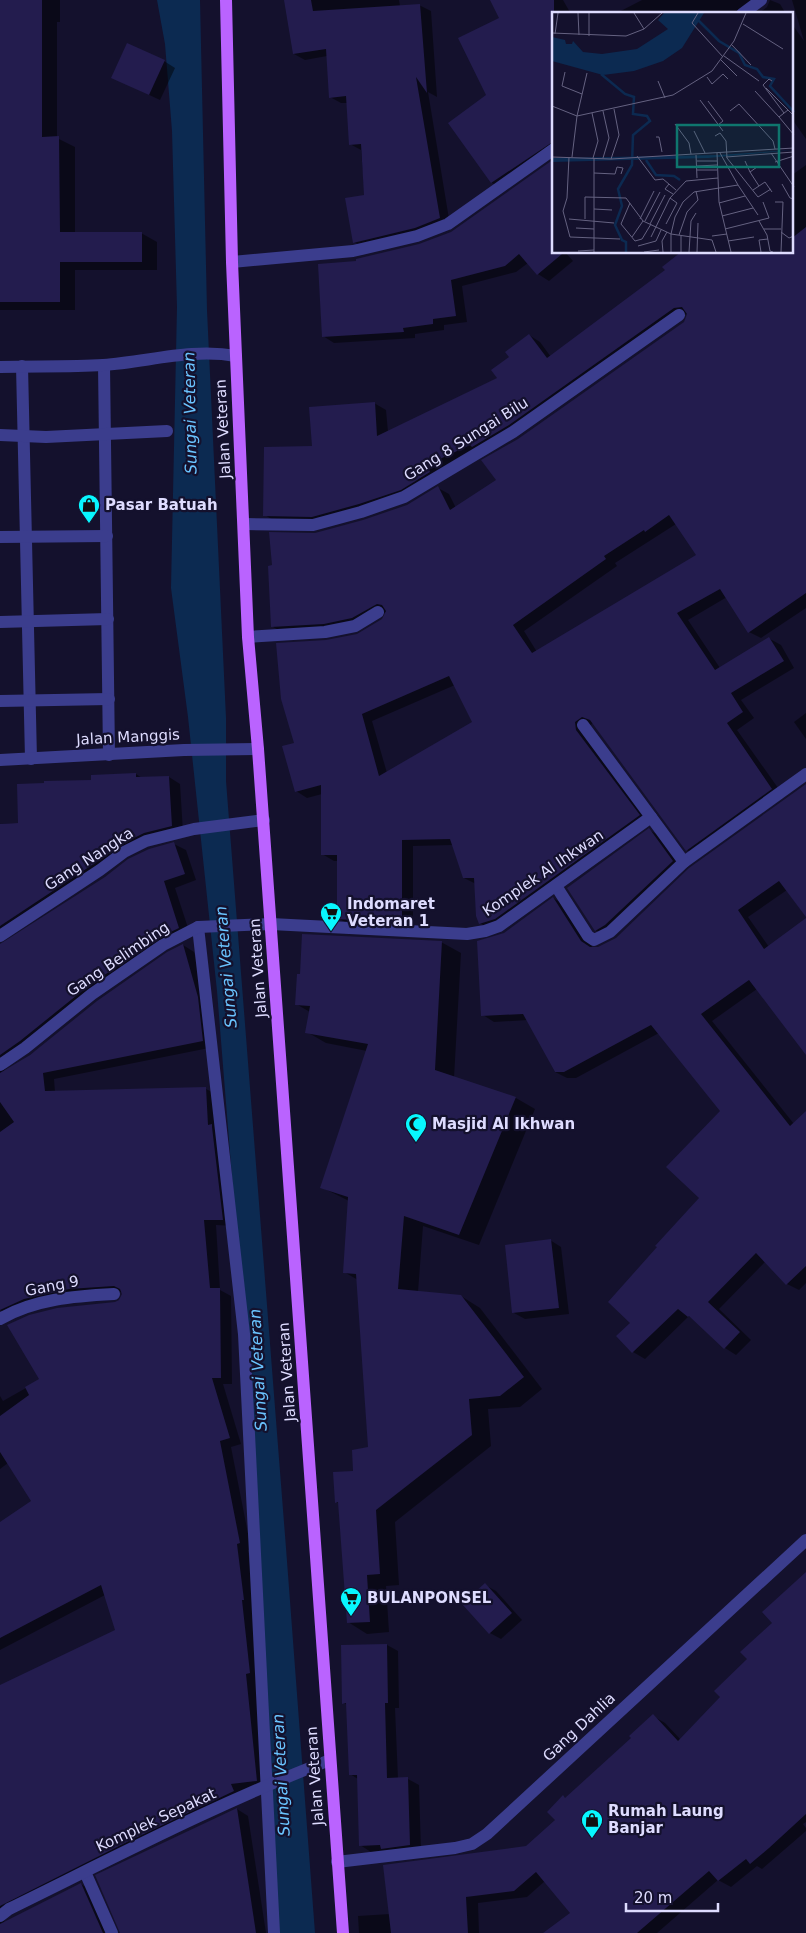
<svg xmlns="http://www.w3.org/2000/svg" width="806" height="1933" viewBox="0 0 806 1933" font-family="'DejaVu Sans',sans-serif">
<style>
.water{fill:#0c2a51}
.shadow{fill:#0007;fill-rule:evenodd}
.building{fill:#231c4e;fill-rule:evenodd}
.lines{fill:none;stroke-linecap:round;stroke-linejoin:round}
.minor{stroke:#3b3d8d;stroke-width:12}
.tertiary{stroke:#3b3d8d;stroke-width:12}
.primary{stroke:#ba63ff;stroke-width:12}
.labels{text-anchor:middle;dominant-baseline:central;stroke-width:4.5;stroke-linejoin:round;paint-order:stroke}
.street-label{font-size:15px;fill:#dedcff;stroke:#14112d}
.poi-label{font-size:15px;font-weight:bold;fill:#dedcff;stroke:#14112d;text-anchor:start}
.water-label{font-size:16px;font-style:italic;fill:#6ac4ff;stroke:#14112d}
.inset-river{fill:none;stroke:#0c2a51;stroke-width:2.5}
.inset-road{fill:none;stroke:#656281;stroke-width:1}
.view{fill:#0f766e;fill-opacity:0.15;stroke:#0f766e;stroke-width:2.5}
.inset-edge{fill:none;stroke:#dedcff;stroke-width:2.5}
</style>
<rect width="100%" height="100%" fill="#14112d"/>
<!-- water -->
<polygon class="water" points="157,0 200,0 207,310 226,718 226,781 286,1548 315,1933 276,1933 243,1314 217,991 188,717 171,588 177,307 172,131 165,44"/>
<!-- shadow -->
<g class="shadow">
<polygon points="0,0 60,0 60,22 57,22 57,138 75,147 75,233 141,233 157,242 157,270 75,270 75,310 0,310"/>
<polygon points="285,0 399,0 400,6 419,5 431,11 437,97 428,92 450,225 365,248 354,242 365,196 361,150 350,144 347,103 341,103 330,97 327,56 305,60 294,54"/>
<polygon points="492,0 563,0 571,14 554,14 554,154 504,189 492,183 450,123 488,96 501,18"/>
<polygon points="642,0 767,0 749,14 615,14"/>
<polygon points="770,0 780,4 786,14 758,14 767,7"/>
<polygon points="792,0 806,0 806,139 792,119 792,24 804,41"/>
<polygon points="164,61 175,68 160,100 124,83"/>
<path d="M806,165V608L761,638L749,632L727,597L688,620L720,668L770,639L781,645L794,668L741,700L754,718L737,730L783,795L698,856L687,850L593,723L586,729L650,822L491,930L480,923L476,884L464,878L453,845L413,846V928L350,925L338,918V861H334L322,854V794L307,798L296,791V744L326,641L357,635L383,620L388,611L364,624L284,633L273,627V566L315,534L364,521L407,506L438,488L449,494L456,508L498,481L518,440L685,322L689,312L520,431L441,479L324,523L276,522L265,515L313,447L374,403L386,410L388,432L498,378L511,357L529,335L540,342L551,357L792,252V175ZM676,524L698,555L537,652L524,631L617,566L615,563ZM455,685L473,723L387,773L372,721Z"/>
<polygon points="452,233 554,252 565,252 573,261 549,281 538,274 528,263 516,272 462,286 467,322 444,325 444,330 415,334 415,338 334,343 323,336 358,263 419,245"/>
<polygon points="806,713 806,739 794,722"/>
<polygon points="136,774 142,778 169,777 180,784 183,832 156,839 0,930 0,824 20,823 93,781"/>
<polygon points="806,786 806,915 787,890 748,917 769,947 806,920 806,1053 757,989 712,1021 794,1124 806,1112 806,1283 799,1290 787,1284 766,1261 719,1309 751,1340 736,1355 725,1348 695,1320 689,1316 645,1359 633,1352 632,1323 701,1198 721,1111 659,1033 576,1078 567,1078 555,1072 528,1020 494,1022 483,1015 504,934 553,898 565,905 593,948 597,949 616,939"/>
<polygon points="649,830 660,836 684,868 607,936 595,930"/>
<polygon points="174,844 186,850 196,880 175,888 190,934 99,994 7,1065 2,1075 183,945 194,952 209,1005 214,1047 54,1079 55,1092 206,1089 218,1095 234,1226 216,1225 220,1290 231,1296 232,1384 223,1384 241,1444 231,1447 251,1549 248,1550 255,1606 268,1787 6,1916 3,1925 81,1884 92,1891 111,1933 0,1933 0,1686 117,1631 105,1595 0,1650 0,1524 33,1501 8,1463 0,1469 0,1396 3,1401 40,1380 115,1303 122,1299 124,1292 81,1295 11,1316 0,1310 0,948"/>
<polygon points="441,942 461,953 454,1078 516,1098 535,1109 479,1245 423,1226 418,1292 461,1296 480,1308 542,1389 520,1407 488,1409 491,1446 395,1522 399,1585 386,1586 389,1632 367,1634 348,1622 340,1504 336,1502 369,1448 358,1280 344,1272 349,1201 321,1187 367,1051 326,1043 307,1032 310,1012 296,1004"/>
<polygon points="550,1240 561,1247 569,1314 525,1319 514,1313"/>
<polygon points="806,1574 806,1822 803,1824 806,1828 806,1831 762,1869 757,1866 731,1887 718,1880 657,1933 549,1933 572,1913 545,1881 527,1897 478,1903 479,1933 359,1933 358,1916 390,1914 526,1847 557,1820 563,1797 566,1799 633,1738 653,1716 665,1723 681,1740 722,1697"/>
<polygon points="485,1585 496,1591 522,1620 501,1639 490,1633"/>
<polygon points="387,1645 398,1651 399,1708 395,1708 398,1779 408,1779 419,1785 421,1851 371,1852 360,1845 358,1779 350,1774 348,1705 343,1703"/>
<polygon points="237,1809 248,1816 266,1933 121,1933"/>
</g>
<!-- building -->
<g class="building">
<polygon points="0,0 42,0 42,137 59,136 60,232 142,232 142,262 60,262 60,302 0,302"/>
<polygon points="284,0 311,0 313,11 420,4 427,93 416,77 440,218 415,228 353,243 345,198 364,195 361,144 349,145 346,96 329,98 326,49 293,54"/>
<polygon points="490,0 554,0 554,141 491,183 448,123 486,95 458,38 499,18"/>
<polygon points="127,43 165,60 149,95 111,78"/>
<polygon points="554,159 554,252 560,252 562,254 537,275 519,254 505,266 451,280 456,316 433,319 433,324 403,328 404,332 322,337 318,264 356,261 356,259 419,244 451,232"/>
<path d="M806,227V593L748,633L720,589L677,613L715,670L769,637L784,661L731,693L743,712L727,723L772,789L686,851L590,720L582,717L575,722L576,730L640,815L495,919L479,924L476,916L474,878H463L450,839L402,840V923L337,919V855H321V785L295,792L282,746L294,743L281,699L276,643L326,640L357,634L382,619L386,611L382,605L377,604L352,618L324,624L271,627L268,566L272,565L269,532L315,533L363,520L407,505L438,486L450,510L496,480L481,460L518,439L684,322L687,314L682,307L674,308L509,425L472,447L470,445L427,465L430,472L401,490L359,504L312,517L263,516L264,447L312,446L309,407L375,402L377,436L497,378L491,370L509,357L505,352L529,334L547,358L665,270L662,267L681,252H792V238ZM669,515L696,555L532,653L513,625L606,559L604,556L644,530L645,532ZM449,676L472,722L379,776L362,714Z"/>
<polygon points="136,773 136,777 169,776 172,826 144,833 120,845 95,863 0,926 0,824 18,823 17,784 44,783 44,781 91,780 91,775"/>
<polygon points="806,784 806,917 779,881 738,910 764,949 806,918 806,1055 749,980 701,1014 790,1126 806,1111 806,1266 786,1285 756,1253 708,1302 740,1332 724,1349 689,1316 688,1317 678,1309 632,1353 616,1336 630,1323 608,1302 657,1247 655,1246 699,1198 666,1167 720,1111 651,1025 564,1072 555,1072 523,1014 481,1016 477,941 504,933 553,897 581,941 590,947 598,947 616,938 689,868"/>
<polygon points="649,828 673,861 605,925 595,931 567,888"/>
<polygon points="174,842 185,874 164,881 179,928 158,938 87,987 20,1041 0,1055 0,944 105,877 128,859 149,849"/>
<polygon points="302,934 442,941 435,1070 516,1097 459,1235 404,1216 398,1289 461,1295 524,1377 500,1396 469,1399 472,1435 376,1510 380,1574 367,1575 370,1622 347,1623 338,1502 335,1503 333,1472 353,1471 352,1450 368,1447 356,1274 343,1273 348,1197 320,1188 368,1044 305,1033 310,1006 295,1005 297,974 300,974"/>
<polygon points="183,944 198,997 203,1041 43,1073 45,1091 206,1087 208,1125 212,1124 212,1127 223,1220 204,1220 210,1288 220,1288 221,1378 212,1378 230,1438 220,1441 240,1543 237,1544 244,1600 242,1600 250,1673 246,1674 257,1781 231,1784 234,1791 125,1843 0,1906 0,1685 115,1630 101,1585 0,1638 0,1522 31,1501 0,1452 0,1416 29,1395 25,1387 39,1379 7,1325 29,1315 57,1308 115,1302 119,1300 122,1294 120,1289 114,1286 69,1289 24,1299 0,1310 0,1132 14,1122 0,1102 0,1073 30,1055 97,1001 167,952"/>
<polygon points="551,1239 559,1308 512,1313 505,1245"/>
<polygon points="806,1572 806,1814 769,1848 750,1864 746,1859 718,1881 709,1871 637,1933 543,1933 570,1913 536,1872 514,1891 466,1897 468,1933 391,1933 383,1865 526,1846 555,1820 547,1812 563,1795 565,1798 631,1738 629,1736 653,1714 678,1741 720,1697 714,1691 747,1659 740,1652 772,1623 762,1612"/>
<polygon points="485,1583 512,1613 489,1634 462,1604"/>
<polygon points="387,1644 388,1703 385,1703 387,1778 408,1777 410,1845 381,1849 380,1845 359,1846 357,1775 349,1775 346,1703 342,1704 341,1645"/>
<polygon points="237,1808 256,1933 120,1933 95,1875"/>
<polygon points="81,1883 103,1933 0,1933 0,1924"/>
</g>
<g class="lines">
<!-- minor -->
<g class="minor">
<polyline points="742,14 761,0"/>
<polyline points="232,262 353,251 417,236 448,224 554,149"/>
<polyline points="104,365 109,755"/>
<polyline points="22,366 31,759"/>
<path d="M0,367C34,366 69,367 103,365C148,362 191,348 236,356"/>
<polyline points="0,435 46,437 167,431"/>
<polyline points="245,524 313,525 361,512 404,497 513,432 679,315"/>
<polyline points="0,537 107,536"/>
<polyline points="0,622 108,619"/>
<polyline points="248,637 325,632 355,626 378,612"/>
<polyline points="0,701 109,699"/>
<polyline points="684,862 806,774"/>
<polyline points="556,886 588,936 594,940 610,932 684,862 651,817"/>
<polyline points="198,927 244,1334 274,1933"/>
<polyline points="0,936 100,870 124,852 146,841 194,829 264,820"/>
<polyline points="0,1065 25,1048 92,994 163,945 198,927 271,924 467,934 485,931 499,926 651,817 583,725"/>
<path d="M0,1319C34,1299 75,1296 114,1294"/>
<polyline points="337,1862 455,1848 472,1844 487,1834 806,1540"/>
<polyline points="85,1872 112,1933"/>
<path d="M0,1916L9,1909C115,1857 220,1802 330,1760"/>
</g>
<!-- tertiary -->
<polyline class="tertiary" points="0,760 184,750 258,749"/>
<!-- primary -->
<polyline class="primary" points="226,0 232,262 248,637 258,749 343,1933"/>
</g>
<!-- icons -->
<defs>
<g id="shop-pin" transform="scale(1.125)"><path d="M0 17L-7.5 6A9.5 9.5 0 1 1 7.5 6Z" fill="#08f7ff" stroke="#14112d"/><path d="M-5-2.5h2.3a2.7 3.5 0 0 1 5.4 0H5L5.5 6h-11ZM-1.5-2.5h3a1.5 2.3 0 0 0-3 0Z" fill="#111"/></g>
<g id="supermarket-pin" transform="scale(1.125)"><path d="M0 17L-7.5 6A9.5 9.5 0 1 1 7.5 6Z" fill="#08f7ff" stroke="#14112d"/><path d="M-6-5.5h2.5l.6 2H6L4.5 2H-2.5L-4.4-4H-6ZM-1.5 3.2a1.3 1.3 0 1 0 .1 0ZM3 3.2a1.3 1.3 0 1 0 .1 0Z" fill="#111"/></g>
<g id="mosque-pin" transform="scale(1.125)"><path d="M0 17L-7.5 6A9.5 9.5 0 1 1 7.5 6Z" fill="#08f7ff" stroke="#14112d"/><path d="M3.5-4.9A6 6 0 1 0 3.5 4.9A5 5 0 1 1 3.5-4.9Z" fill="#111"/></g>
</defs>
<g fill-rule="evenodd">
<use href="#shop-pin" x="89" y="505"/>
<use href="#supermarket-pin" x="331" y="913"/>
<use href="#mosque-pin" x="416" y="1124"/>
<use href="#supermarket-pin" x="351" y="1598"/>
<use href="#shop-pin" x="592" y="1820"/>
</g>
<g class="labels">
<!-- street labels -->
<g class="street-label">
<text transform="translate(223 429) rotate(-93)">Jalan Veteran</text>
<text transform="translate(466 439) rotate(-32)">Gang 8 Sungai Bilu</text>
<text transform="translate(128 737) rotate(-3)">Jalan Manggis</text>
<text transform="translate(89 859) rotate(-33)">Gang Nangka</text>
<text transform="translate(543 873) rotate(-34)">Komplek Al Ihkwan</text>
<text transform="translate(118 959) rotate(-34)">Gang Belimbing</text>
<text transform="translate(258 968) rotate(-94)">Jalan Veteran</text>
<text transform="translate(52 1286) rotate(-11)">Gang 9</text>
<text transform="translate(287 1372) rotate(-94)">Jalan Veteran</text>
<text transform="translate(579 1727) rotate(-43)">Gang Dahlia</text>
<text transform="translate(315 1776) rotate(-94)">Jalan Veteran</text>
<text transform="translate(156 1820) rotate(-25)">Komplek Sepakat</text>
</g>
<!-- poi labels -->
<g class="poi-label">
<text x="105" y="505">Pasar Batuah</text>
<text x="347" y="904">Indomaret<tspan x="347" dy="17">Veteran 1</tspan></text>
<text x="432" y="1124">Masjid Al Ikhwan</text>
<text x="367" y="1598">BULANPONSEL</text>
<text x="608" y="1811">Rumah Laung<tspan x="608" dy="17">Banjar</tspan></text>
</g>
<!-- water labels -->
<g class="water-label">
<text transform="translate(190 413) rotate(-91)">Sungai Veteran</text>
<text transform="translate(226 967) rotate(-95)">Sungai Veteran</text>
<text transform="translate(258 1370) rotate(-93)">Sungai Veteran</text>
<text transform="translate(281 1775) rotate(-93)">Sungai Veteran</text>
</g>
</g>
<!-- overview -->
<g transform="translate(552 12)">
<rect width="241" height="241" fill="#14112d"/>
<path d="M112,1H152L130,36L111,49L82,59L51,63L0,49V25L13,28L14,32H20L21,29L31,40L50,42L85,37L116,17L106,8ZM242,138L156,146L0,150V146L166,143Z" fill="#0c2a51"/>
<path class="inset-river" d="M146,8L167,29L187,41L193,53L205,57L211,65L222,67L218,74L242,100M49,62L73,82L82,85L81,102L95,104L98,109L81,123L80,153L66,177L70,194L63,213L70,228L74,230V240M94,148L104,163L122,164L128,168"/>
<path class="inset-road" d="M26,1L27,23M37,1V24M82,1L92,17M146,1L140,11L171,45M191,12L231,37M0,21L74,24L92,17L110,1M3,22L6,1M179,32L199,53M172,44L207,69M169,48L185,64M13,60L10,74L30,82M35,61L25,104L121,83L160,59L182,29L194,1M155,65L160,72L171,62L176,67M106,69L113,86M220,69L217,67L211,73L232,101M214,76L242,104M203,79L227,105L236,98M148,88L171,119M156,89L171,109L166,113M0,94L25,104L20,145M178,99L187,92L221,129L223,137M40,101L46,129L41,146M227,105L242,123M123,112L137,131L139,142M142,119L153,141M163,124L168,121L174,129L175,146L206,185L219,177M104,125H107L110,140M165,141L167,190L179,240M168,141L186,173M219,141L242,175M144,143L145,166M85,144L103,168L111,167L124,178M0,145L59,147L242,136M17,145L15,186L11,199L18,225L68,227M174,145L242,140M42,146V240M51,146L57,126L51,99M59,147L67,123L62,97M145,149H165M193,149L198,160L205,155M223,150L242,144M145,154L165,153M145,158H165M198,160L207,174M42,161L63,162L65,155L71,156L69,162M117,172L113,177L121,182M230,172L238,186L242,187M201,178L213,170L220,180M223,190H231L229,240M78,191L69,212L83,229L90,227L99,212M167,191L193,184M42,197L60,198M170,204L201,196M17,207L62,211M33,207V185L74,186L91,209L119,222L160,228L164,240M88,207L102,179M93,209L108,180M207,209L215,223L218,239L221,240M98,212L113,183M114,212L125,191L118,186M24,216L42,217M173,217L217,206L211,190M212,217H229M229,220L237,226L242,224M127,223L135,200L146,188L144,179M129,224V240M160,224L175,222M80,225L91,209M99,225L118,186L134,169L166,166M176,229L202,225M86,234L104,229L109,218M26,239L42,238M92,240L107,238M111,240L110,229L115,220M119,240V222L123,205L131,190L142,180L186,173L206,203M137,240L139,209L144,201M145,240L146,211M209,240L207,228L216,227"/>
<path class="view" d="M125,113H227V155H125Z"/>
<rect width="241" height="241" class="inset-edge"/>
</g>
<!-- scale -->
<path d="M626 1903v8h92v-8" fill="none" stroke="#dedcff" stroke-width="2.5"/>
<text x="634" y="1903" font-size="15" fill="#dedcff" stroke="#14112d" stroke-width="4" paint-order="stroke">20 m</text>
</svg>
